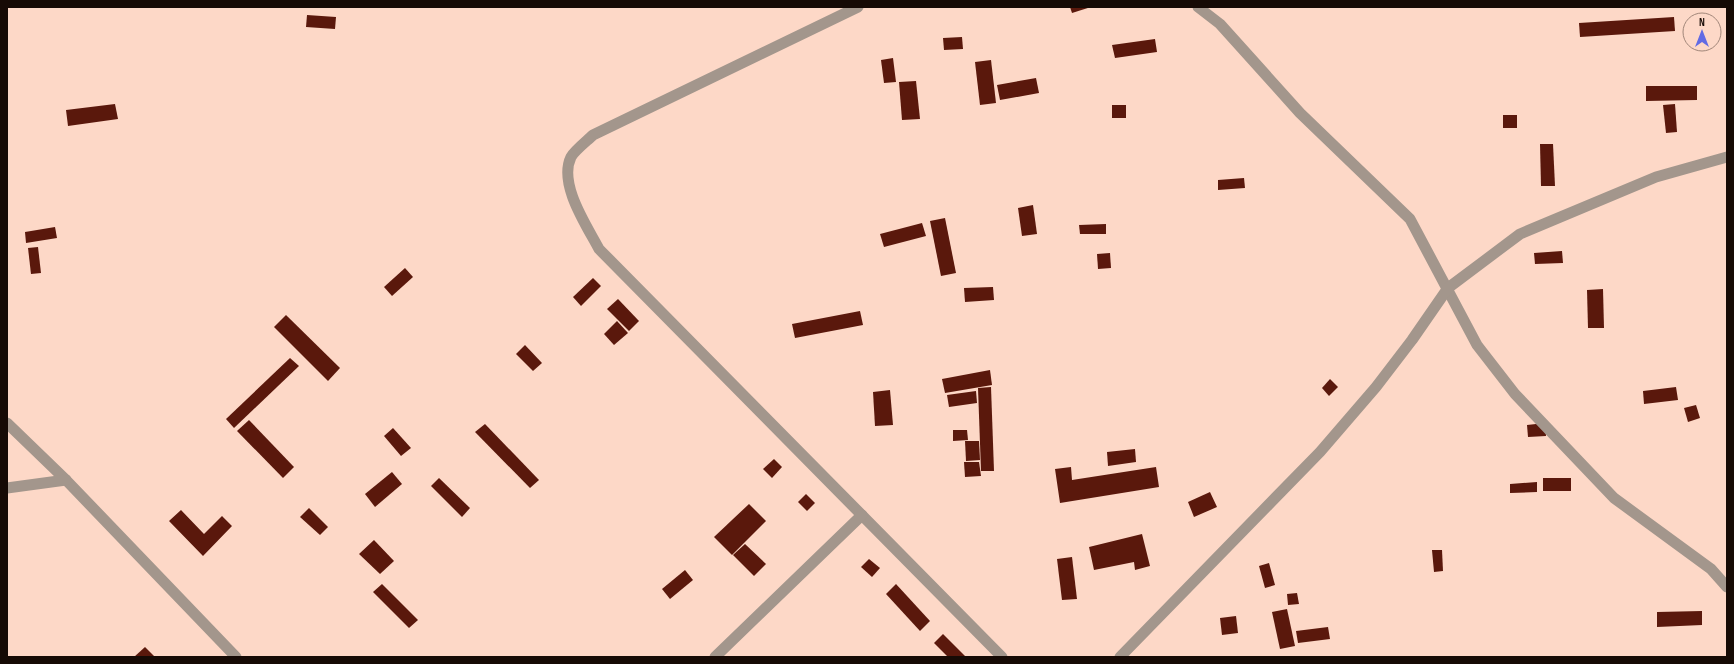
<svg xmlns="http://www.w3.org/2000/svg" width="1734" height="664" viewBox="0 0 1734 664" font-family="'Sofia Sans Condensed',sans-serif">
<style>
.building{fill:#5a180c}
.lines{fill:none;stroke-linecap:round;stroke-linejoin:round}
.minor{stroke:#a3968c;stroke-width:11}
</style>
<rect width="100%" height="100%" fill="#fdd8c7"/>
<!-- building -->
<g class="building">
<polygon points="1070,7 1091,7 1072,13"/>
<polygon points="307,15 336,17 335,29 306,27"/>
<polygon points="1674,17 1675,31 1580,37 1579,23"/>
<polygon points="962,37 963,49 944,50 943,38"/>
<polygon points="1155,39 1157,52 1115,58 1112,45"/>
<polygon points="893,58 896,82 884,83 881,60"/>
<polygon points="991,60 996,103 980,105 975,62"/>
<polygon points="1036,78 1039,93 1000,100 997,85"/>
<polygon points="916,81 920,119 902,120 899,82"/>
<polygon points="1646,86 1697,86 1697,100 1646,101"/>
<polygon points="115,104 118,119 68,126 66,110"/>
<polygon points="1675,104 1677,132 1666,133 1663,105"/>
<rect x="1112" y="105" width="14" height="13"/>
<rect x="1503" y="115" width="14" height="13"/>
<polygon points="1540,144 1553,144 1555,186 1541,186"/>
<polygon points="1244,178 1245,188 1218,190 1218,180"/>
<polygon points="1033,205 1037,234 1022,236 1018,208"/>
<polygon points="945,218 956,273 941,276 930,221"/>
<polygon points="922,223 926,236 884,247 880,234"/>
<polygon points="1106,224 1106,234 1080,234 1079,225"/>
<polygon points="55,227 57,238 26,243 25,232"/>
<polygon points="38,247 41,273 31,274 28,248"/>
<polygon points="1562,251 1563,263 1535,264 1534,253"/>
<polygon points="1110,253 1111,268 1098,269 1097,254"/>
<polygon points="405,268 413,277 392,296 384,287"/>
<polygon points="593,278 601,286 581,306 573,297"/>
<polygon points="993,287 994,300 965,302 964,288"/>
<polygon points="1603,289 1604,328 1588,328 1587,290"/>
<polygon points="618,299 639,321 629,331 607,309"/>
<polygon points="860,311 863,325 795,338 792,324"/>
<polygon points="286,315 340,368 328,381 274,327"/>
<polygon points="617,321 628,333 614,345 604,334"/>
<polygon points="525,345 542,363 533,371 516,354"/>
<polygon points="290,358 299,366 234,428 226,419"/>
<polygon points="990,370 992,385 945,393 942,379"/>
<polygon points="1330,379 1338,387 1329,396 1322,388"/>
<polygon points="991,387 994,471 981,471 978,388"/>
<polygon points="1676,387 1678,400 1644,404 1643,391"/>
<polygon points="890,390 893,425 875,426 873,392"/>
<polygon points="976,391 977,403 949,407 947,395"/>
<polygon points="1696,405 1700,418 1688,422 1684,408"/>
<polygon points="249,420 294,467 283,478 237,431"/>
<polygon points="1545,423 1546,436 1528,437 1527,425"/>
<polygon points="485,424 539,480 530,488 475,432"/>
<polygon points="393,428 411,448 401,456 384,436"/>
<polygon points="953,430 967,430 968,440 953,441"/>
<polygon points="965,441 979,441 980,460 966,461"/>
<polygon points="1135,449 1136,462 1108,466 1107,452"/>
<polygon points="774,459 782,467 772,478 763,469"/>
<polygon points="964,462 979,462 981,476 965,477"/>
<polygon points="1071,467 1072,480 1156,467 1159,487 1060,503 1055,469"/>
<polygon points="392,472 402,484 375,507 365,494"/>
<polygon points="439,478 470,508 462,517 431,486"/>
<rect x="1543" y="478" width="28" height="13"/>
<polygon points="1537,482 1537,492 1510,493 1510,484"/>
<polygon points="1210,492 1217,507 1194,517 1188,502"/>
<polygon points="806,494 815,503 807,511 798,502"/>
<polygon points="749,504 766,521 732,555 714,537"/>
<polygon points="309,508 328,527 320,535 300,517"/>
<polygon points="181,510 204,534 222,516 232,526 203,556 169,521"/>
<polygon points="1142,534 1150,566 1135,570 1134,562 1094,570 1089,547"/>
<polygon points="374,540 394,561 380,574 359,554"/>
<polygon points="745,544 766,564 754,576 733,555"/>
<polygon points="1432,550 1442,550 1443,571 1434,572"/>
<polygon points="1072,557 1077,599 1062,600 1057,559"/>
<polygon points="869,559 880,568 872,577 861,567"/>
<polygon points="1269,563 1275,585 1265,588 1259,566"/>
<polygon points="685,570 693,580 670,599 662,589"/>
<polygon points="382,584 418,620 409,628 373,592"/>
<polygon points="896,584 930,621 920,631 886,594"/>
<polygon points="1297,593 1299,604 1288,605 1287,594"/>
<polygon points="1287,609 1295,646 1280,649 1272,612"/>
<polygon points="1702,611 1702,625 1657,627 1657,612"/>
<polygon points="1236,616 1238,633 1222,635 1220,618"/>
<polygon points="1328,627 1330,639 1298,643 1296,631"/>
<polygon points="943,634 966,657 948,657 934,643"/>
<polygon points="145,647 155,657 134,657"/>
</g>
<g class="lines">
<!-- minor -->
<g class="minor">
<path d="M858,7L593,135C588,140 574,151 571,157C558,184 587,226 599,249L1002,657"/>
<polyline points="1198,7 1220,24 1300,113 1410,219 1477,345 1515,394 1614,498 1711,569 1727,587"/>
<polyline points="7,423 66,480 236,657"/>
<polyline points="7,488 66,480"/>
<polyline points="715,657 862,515"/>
<polyline points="1120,657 1320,452 1376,387 1412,340 1448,288 1520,234 1656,177 1727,157"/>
</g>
</g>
<!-- border -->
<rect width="1734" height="664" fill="none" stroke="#160a05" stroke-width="16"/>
<!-- north arrow -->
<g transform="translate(1702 32)"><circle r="19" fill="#fdd8c7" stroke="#a18679"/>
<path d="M0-3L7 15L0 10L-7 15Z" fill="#626be4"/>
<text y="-6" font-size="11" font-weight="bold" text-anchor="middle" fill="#160a05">N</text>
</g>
</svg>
